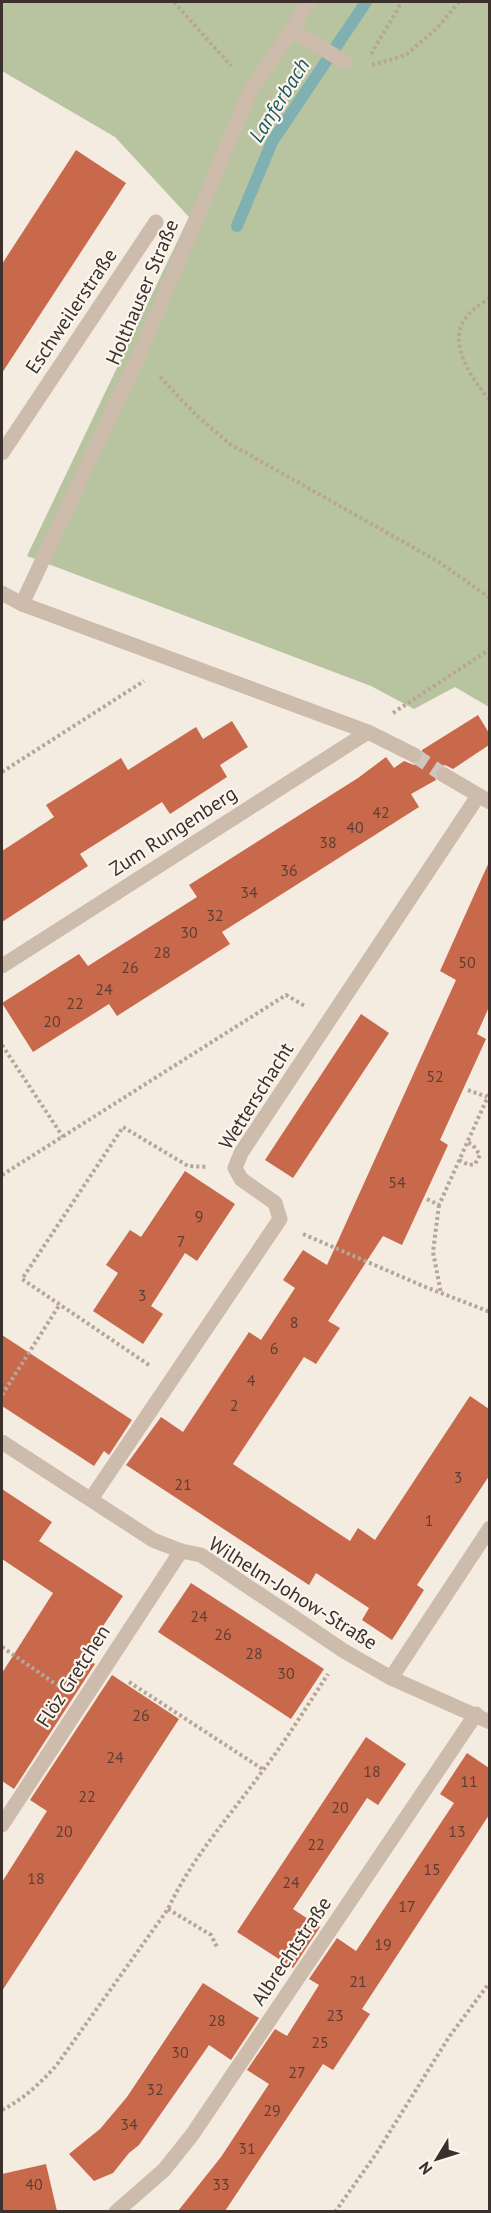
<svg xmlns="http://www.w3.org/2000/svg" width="491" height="2213" viewBox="0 0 491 2213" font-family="'PT Sans',sans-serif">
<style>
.green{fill:#b8c4a0}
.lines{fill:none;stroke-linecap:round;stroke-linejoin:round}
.stream{stroke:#7fb0b2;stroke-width:12}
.building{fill:#c8694b}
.minor-tunnel{stroke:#cfc6bd;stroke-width:15;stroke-dasharray:15 8;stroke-linecap:butt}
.path{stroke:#b9a596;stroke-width:4;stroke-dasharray:3 3;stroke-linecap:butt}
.service{stroke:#cdbbac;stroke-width:15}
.minor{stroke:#cdbbac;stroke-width:15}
.labels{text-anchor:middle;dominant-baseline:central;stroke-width:4.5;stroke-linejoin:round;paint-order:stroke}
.number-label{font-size:16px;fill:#5e3e33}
.street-label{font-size:20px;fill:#3b302b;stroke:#fbf5ee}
.water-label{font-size:21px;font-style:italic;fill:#1f5a5e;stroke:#fbf5ee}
</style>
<rect width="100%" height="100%" fill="#f4ebe1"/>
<!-- green -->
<polygon class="green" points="2,2 489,2 489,707 455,687 414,709 371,686 27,556 189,217 115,137 2,71"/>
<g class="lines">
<!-- stream -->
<polyline class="stream" points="237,226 272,142 366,2"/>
</g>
<!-- building -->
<g class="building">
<polygon points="76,150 126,183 2,373 2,264"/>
<polygon points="478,715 489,733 489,745 453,769 445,765 439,767 434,774 436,780 411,794 419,807 222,932 230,944 117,1016 109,1004 33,1052 2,1003 79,954 88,966 197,897 189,885 358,778 386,757 394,768 404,761 414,765 419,763 423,759 422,750"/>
<polygon points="232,721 248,747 220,765 227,777 170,814 162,802 80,854 88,866 2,922 2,851 54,817 46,805 121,758 128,770 196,727 203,739"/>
<polygon points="489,862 489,1007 477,1034 486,1039 440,1140 448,1145 402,1245 383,1236 328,1321 340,1328 316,1364 304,1357 233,1464 350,1541 358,1528 375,1540 470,1396 489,1409 489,1476 417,1585 424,1590 392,1640 362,1620 369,1608 316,1573 309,1585 126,1465 161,1417 183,1432 249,1332 261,1340 295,1288 283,1280 303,1250 327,1265 456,980 440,971"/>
<polygon points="361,1014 389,1033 293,1178 265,1160"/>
<polygon points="185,1171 235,1204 197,1261 185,1253 151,1306 163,1314 143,1344 93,1311 118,1273 106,1265 130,1230 141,1237"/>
<polygon points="2,1335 132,1420 109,1455 104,1451 94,1466 2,1406"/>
<polygon points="2,1489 52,1522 39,1541 123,1596 83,1656 95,1664 14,1789 2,1781 2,1673 53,1593 2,1559"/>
<polygon points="191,1583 324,1669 291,1719 158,1632"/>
<polygon points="112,1675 179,1719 2,1991 2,1882 47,1811 30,1800"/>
<polygon points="366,1737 406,1764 378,1805 367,1798 293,1909 320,1927 293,1968 237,1932"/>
<polygon points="467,1753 489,1768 489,1815 362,2009 370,2014 333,2070 323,2064 225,2211 178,2211 221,2157 269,2084 247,2070 275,2029 287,2036 319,1985 309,1979 337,1938 356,1951 454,1803 440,1794"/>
<polygon points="203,1983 259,2018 231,2060 209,2045 139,2145 129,2153 113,2173 94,2181 69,2154 100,2129 127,2097"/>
<polygon points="46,2164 57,2211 2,2211 2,2174"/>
</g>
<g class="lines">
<!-- minor-tunnel -->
<polyline class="minor-tunnel" points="414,755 444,775"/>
<!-- path -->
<g class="path">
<polyline points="174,2 231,66"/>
<polyline points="371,54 402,2"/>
<polyline points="372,65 406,55 438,27 459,2"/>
<path d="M490,298C482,303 473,309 467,316C445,343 473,379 490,401"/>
<polyline points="160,377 196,415 230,444 439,562 490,598"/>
<polyline points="393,713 490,649"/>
<polyline points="2,772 144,681"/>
<polyline points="2,1045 63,1137"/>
<polyline points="468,1090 487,1097"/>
<polyline points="459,1160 469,1165 475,1164 480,1155 473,1145 467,1142"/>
<polyline points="2,1175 286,995 305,1006"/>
<polyline points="427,1199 439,1205 490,1092"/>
<polyline points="439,1205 433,1252 441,1293"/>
<polyline points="303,1234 423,1286 490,1312"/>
<polyline points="149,1365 22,1279 123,1127 188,1166 208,1167"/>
<polyline points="2,1395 60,1304"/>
<polyline points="2,1647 60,1687"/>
<polyline points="129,1682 264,1770"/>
<polyline points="168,1909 211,1935 218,1949"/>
<path d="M2,2110C24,2099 39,2084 56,2066L168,1909C192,1857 231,1815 264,1769C287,1739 307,1706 328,1674"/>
<polyline points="335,2212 376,2154 449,2037 490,1982"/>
</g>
<!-- service -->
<g class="service">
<polyline points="292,30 345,62"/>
<polyline points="2,453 156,222"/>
<polyline points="22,604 139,355 251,89 292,30 308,2"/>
</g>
<!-- minor -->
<g class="minor">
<polyline points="2,593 22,604 368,732 414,755"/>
<polyline points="444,775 490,802"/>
<polyline points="2,966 368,732"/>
<polyline points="2,1442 153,1540 181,1551 201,1555 344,1651 391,1678 490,1722"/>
<polyline points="91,1499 280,1219 275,1203 241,1179 235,1168 241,1153 478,796"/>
<polyline points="391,1678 490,1528"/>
<polyline points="2,1825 181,1551"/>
<polyline points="116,2212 164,2170 192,2135 476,1714"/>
</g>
</g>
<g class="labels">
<!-- number labels -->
<g class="number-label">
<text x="381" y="812">42</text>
<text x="355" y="827">40</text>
<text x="328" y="842">38</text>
<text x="289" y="870">36</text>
<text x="249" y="892">34</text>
<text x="215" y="915">32</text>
<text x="189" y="932">30</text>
<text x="162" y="952">28</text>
<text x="467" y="962">50</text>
<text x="130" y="967">26</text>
<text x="104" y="989">24</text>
<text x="75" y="1003">22</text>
<text x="52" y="1021">20</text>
<text x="435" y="1076">52</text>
<text x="397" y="1182">54</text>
<text x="199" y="1216">9</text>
<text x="181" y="1241">7</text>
<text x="142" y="1295">3</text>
<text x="294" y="1322">8</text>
<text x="274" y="1348">6</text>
<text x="251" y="1380">4</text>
<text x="234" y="1405">2</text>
<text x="458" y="1477">3</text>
<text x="183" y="1484">21</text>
<text x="429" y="1520">1</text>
<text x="199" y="1616">24</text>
<text x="223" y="1634">26</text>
<text x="254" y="1653">28</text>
<text x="286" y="1673">30</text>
<text x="141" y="1715">26</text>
<text x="115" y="1757">24</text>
<text x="372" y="1771">18</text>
<text x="469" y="1781">11</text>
<text x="87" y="1796">22</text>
<text x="340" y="1807">20</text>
<text x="64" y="1831">20</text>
<text x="457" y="1831">13</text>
<text x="316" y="1844">22</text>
<text x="432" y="1869">15</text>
<text x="36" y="1878">18</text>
<text x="291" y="1882">24</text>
<text x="407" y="1906">17</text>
<text x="383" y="1944">19</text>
<text x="358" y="1981">21</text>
<text x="335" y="2015">23</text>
<text x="217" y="2020">28</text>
<text x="320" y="2042">25</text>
<text x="180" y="2052">30</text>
<text x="297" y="2072">27</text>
<text x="155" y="2089">32</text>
<text x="272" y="2110">29</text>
<text x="129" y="2124">34</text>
<text x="247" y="2148">31</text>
<text x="34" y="2184">40</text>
<text x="221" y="2184">33</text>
</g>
<!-- street labels -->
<g class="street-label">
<text transform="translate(142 292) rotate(-67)">Holthauser Straße</text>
<text transform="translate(71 311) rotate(-56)">Eschweilerstraße</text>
<text transform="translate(173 831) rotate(-33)">Zum Rungenberg</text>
<text transform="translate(256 1096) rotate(-58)">Wetterschacht</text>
<text transform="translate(293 1593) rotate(32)">Wilhelm-Johow-Straße</text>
<text transform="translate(73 1676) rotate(-57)">Flöz Gretchen</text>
<text transform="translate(291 1951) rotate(-56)">Albrechtstraße</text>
</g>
<!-- water labels -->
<g class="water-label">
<text transform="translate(279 100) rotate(-58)">Lanferbach</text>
</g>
</g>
<!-- border -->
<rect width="491" height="2213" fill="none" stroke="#3b302b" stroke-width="6"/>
<!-- north arrow -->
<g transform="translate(437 2159) rotate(232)" stroke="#fbf5ee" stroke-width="4.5" paint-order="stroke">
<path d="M0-4.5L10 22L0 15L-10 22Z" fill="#3b302b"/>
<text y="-9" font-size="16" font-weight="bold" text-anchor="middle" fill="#3b302b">N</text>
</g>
</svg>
